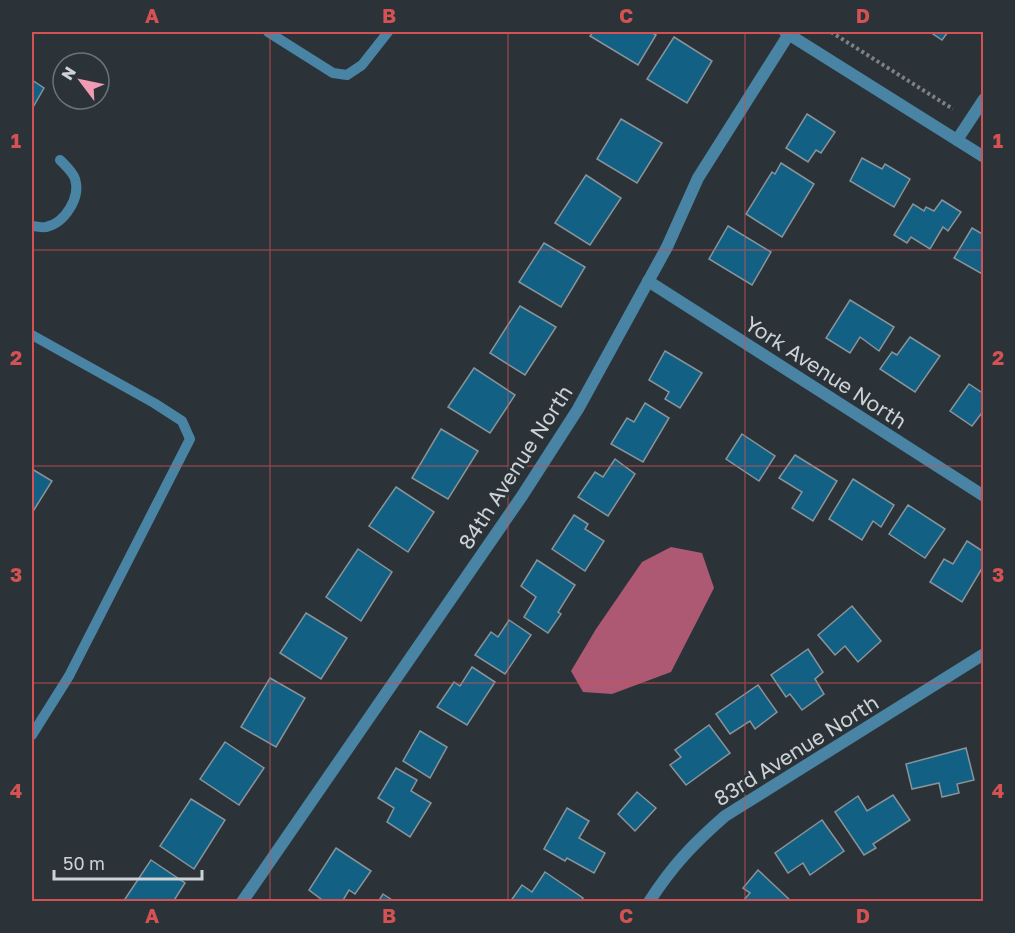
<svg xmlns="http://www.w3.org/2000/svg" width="1015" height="933" viewBox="0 0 1015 933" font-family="'Golos Text',sans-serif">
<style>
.water{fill:#ad5974}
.building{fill:#126184;stroke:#899399;stroke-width:1.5}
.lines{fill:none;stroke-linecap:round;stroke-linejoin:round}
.path{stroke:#7c8286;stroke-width:4;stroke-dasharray:3 3;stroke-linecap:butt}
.service{stroke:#4a84a4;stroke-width:10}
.minor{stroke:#4a84a4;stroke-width:12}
.tertiary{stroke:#4a84a4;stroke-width:12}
.grid{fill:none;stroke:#d45253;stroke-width:1.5;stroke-opacity:0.55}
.labels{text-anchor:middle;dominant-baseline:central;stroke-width:5;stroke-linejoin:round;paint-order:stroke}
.street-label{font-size:21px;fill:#cdd2d5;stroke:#2b3338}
.neatline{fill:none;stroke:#d45253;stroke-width:2}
.grid-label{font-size:20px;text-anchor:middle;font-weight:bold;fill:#d45253}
</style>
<rect width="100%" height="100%" fill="#2b3338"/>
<!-- water -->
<polygon class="water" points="671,547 702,553 714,588 671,672 612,694 583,692 571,671 596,629 642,562"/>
<!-- building -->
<g class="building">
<polygon points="593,32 651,32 656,35 638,65 590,36"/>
<polygon points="930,32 948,32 942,40"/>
<polygon points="674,37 712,61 687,103 647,79"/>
<polygon points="32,80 44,88 32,109"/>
<polygon points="807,114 835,132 821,153 816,150 808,162 786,148"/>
<polygon points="621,119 662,143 637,183 597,159"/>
<polygon points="862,158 882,169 885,164 910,179 894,207 850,181"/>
<polygon points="781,163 814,184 782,237 746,214 772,172 775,174"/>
<polygon points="586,175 621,198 590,245 555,223"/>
<polygon points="942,200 961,212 948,231 943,227 930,249 911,237 907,243 894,235 913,204 924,211 926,207 934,211"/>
<polygon points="728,226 771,252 752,285 709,259"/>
<polygon points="972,228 984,235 984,275 954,258"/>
<polygon points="544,243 585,267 561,307 519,282"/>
<polygon points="850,300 894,327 879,351 860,337 850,353 826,338"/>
<polygon points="520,306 556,327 525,375 490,353"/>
<polygon points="910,337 940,356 915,392 880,369 892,352 897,355"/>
<polygon points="665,351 702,373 680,408 665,399 669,392 649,380"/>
<polygon points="474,368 515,395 490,433 448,407"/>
<polygon points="969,384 984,394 984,410 972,426 950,411"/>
<polygon points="645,403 669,418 643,462 611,444 627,418 634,422"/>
<polygon points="441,429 478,451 448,499 412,478"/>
<polygon points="742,434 775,456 759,481 726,459"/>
<polygon points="795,455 837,481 813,521 792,508 802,492 779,478"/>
<polygon points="615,459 635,474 608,516 578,497 595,472 603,477"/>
<polygon points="32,469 52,481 32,513"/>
<polygon points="853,479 894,505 881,527 873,521 862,540 829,519"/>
<polygon points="396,487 434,512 408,552 369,526"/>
<polygon points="908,505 945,529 925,558 889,534"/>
<polygon points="574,515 588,524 585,529 604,541 585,571 552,549"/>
<polygon points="967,541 984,552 984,565 962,602 930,582 944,559 953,564"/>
<polygon points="358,549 392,572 361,621 326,597"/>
<polygon points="537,560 575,585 558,612 561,614 548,633 524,617 536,597 521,586"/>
<polygon points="852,606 881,641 858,662 845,646 835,655 818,635"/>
<polygon points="306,613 347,638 321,679 280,653"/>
<polygon points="509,620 531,635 505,674 475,655 491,632 498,637"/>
<polygon points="808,649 823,672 815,679 824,694 802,710 790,694 786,697 771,675"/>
<polygon points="472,667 495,682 467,725 437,707 454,682 460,686"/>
<polygon points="270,678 305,698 276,747 241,727"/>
<polygon points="758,685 777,712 755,729 750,721 730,734 716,714"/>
<polygon points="709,725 730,753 686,785 670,765 681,757 675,750"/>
<polygon points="420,731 447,747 430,778 403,761"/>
<polygon points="225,742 264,768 239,805 200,779"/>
<polygon points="966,748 974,780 957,784 959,793 942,797 939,783 912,789 906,764"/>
<polygon points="396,768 417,780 411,791 431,803 410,837 387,822 394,808 378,798"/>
<polygon points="637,792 656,808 635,831 618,814"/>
<polygon points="893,795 910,820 873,844 876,848 864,855 835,812 858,796 867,811"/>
<polygon points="191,799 225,820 194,869 160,846"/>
<polygon points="567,808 589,821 579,838 605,853 594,873 567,858 565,861 544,849"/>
<polygon points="822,820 844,851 810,875 803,863 788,873 775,853"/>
<polygon points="336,848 371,871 355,894 349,890 342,902 325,902 309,890"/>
<polygon points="151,860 185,883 173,902 123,902"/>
<polygon points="758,870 792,902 742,902 750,893 743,888"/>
<polygon points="545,872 583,898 581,902 510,902 522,885 532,892"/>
<polygon points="383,894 395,902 378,902"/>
</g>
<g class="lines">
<!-- path -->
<polyline class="path" points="831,32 953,109"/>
<!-- service -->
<g class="service">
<polyline points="268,32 333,73 347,75 362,65 388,32"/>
<path d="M32,226C36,226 42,228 46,227C65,223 81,197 75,179C73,172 65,165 60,160"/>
<polyline points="32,335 154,403 182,421 190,439 69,676 32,735"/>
</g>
<!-- minor -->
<g class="minor">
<polyline points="957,140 984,99"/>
<polyline points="648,281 984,496"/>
<polyline points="242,902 522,496 578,409 667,247 698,178 789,34"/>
<path d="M649,902C672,866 693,844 725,816L984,654"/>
</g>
<!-- tertiary -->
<polyline class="tertiary" points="785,32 984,157"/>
</g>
<!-- grid -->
<path class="grid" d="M270,32V902M508,32V902M745,32V902M32,250H984M32,466H984M32,683H984"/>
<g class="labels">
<!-- street labels -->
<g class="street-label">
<text transform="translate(826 372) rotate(33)">York Avenue North</text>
<text transform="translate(515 467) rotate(-57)">84th Avenue North</text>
<text transform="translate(796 750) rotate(-32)">83rd Avenue North</text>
</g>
</g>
<!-- border -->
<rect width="1015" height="933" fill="none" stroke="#2b3338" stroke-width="66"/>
<!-- north arrow -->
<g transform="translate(81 81) rotate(302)"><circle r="28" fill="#2b3338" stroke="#6c7377" stroke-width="1.5"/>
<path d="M0-4.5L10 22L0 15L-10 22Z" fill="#f19ab4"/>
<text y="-9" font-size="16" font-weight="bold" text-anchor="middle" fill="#cdd2d5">N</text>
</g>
<!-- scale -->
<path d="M54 870v9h148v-9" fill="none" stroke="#cdd2d5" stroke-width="3"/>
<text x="63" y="870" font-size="18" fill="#cdd2d5" stroke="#2b3338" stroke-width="4.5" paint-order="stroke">50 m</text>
<rect x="33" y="33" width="949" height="867" class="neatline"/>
<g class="grid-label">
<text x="152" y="23">A</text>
<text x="389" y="23">B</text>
<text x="626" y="23">C</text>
<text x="863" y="23">D</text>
<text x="16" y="148">1</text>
<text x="998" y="148">1</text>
<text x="16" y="365">2</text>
<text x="998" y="365">2</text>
<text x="16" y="582">3</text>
<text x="998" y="582">3</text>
<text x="16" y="798">4</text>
<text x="998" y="798">4</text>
<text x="152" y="923">A</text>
<text x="389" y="923">B</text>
<text x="626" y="923">C</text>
<text x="863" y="923">D</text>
</g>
</svg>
